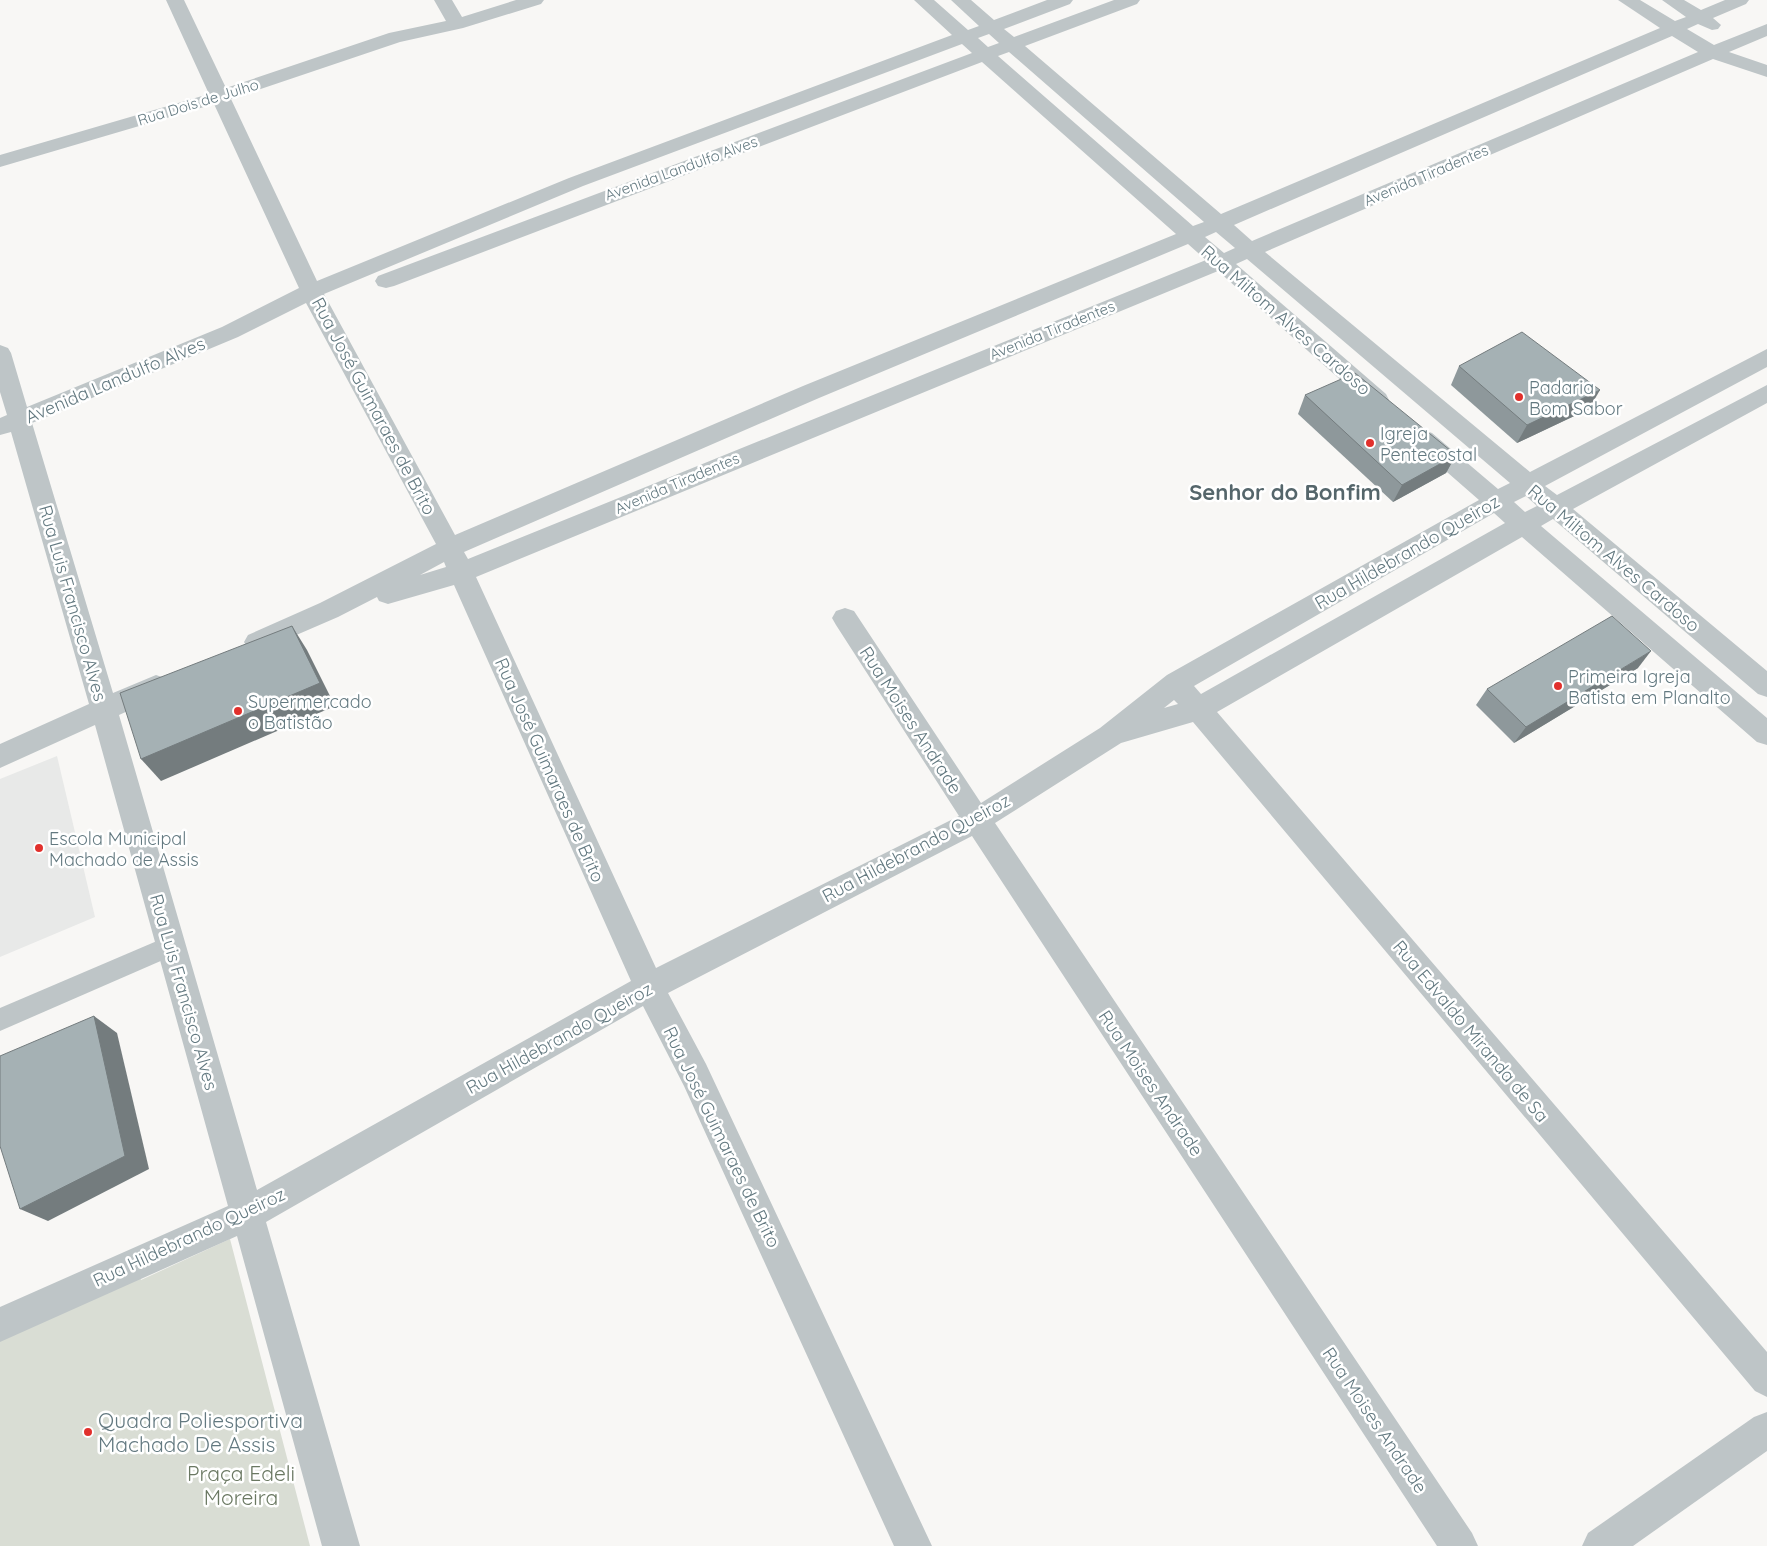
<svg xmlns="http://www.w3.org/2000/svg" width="1767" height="1546" viewBox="0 0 1767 1546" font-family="Quicksand,sans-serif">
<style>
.built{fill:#e8e9e8}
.green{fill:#d9ddd4}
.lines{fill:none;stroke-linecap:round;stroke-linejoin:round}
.service{fill:#bec5c7;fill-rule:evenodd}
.minor{fill:#bec5c7;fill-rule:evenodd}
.wall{fill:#8e989b}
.shaded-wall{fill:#747c7e}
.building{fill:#a5b1b4;stroke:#747c7e}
.poi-dot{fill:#e1302c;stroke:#fff;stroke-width:2}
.labels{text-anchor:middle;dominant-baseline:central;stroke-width:5;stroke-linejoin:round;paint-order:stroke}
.far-street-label{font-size:15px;fill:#637980;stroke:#fff}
.street-label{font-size:18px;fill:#637980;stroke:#fff}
.poi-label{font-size:18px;fill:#637980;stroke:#fff;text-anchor:start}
.near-poi-label{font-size:21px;fill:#637980;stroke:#fff;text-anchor:start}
.near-park-label{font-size:21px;fill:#6a7862;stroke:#fff}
.district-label{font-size:22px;font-weight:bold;fill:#55666b;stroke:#fff}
</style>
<rect width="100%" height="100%" fill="#f8f7f5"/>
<!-- built -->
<polygon class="built" points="57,756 95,917 0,957 0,779"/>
<!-- green -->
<polygon class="green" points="230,1239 310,1546 0,1546 0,1319 133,1250 141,1280"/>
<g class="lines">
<!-- service -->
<polygon class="service" points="171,935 179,939 182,946 179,953 0,1031 0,1008"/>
<!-- minor -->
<g class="minor">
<path d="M166,0H184L226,88L389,33L446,21L434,0H452L462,17L516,0H544L541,4L463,28L400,42L231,99L317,281L569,178L952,35L914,0H934L968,30L979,26L951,0H971L994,20L1047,0H1073L1070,4L1004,29L1014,37L1114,0H1140L1137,4L1025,46L1221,214L1660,28L1618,0H1640L1675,21L1686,17L1662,0H1684L1701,10L1725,0H1749L1746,4L1713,18L1721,25L1718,29L1712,30L1698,24L1687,29L1714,45L1767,24V36L1729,52L1767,65V77L1713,59L1265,252L1530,472L1767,349V367L1545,486L1557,495L1767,385V403L1573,509L1767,671V697L1758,694L1553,519L1541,526L1767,718V745L1757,742L1522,537L1217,712L1767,1352V1397L1755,1391L1193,722L1121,743L995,823L1472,1533L1478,1546H1437L972,836L668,993L706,1064L932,1546H894L684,1086L643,1006L266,1222L360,1546H322L237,1236L0,1342V1307L228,1206L95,725L0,768V744L89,704L11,432L0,435V418L7,415L0,392V345L8,348L11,353L27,407L222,327L299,288L214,104L0,167V155L209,94ZM989,34L999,43L988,47L978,38ZM1672,36L1698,52L1252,241L1234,225ZM962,44L972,53L378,276L375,281L378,286L386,288L394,286L982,62L1176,234L803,386L455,535L324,294L583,186ZM1009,52L1204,222L1193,226L998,56ZM1216,232L1235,248L1224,253L1205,237ZM1188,244L1206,260L468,559L464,552L819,398ZM1247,259L1510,483L1498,489L1432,433L1424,430L1416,433L1412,439L1416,445L1479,500L1167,675L1100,728L981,803L854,611L845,608L836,611L832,618L836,625L959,816L656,968L476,577L1218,271L1370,406L1378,408L1386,406L1389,400L1386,394L1236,264ZM306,303L436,544L320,603L248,635L244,642L248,649L257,652L338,617L377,597L379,601L388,604L454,585L631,981L257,1190L119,715L165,694L169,686L165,678L156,675L113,693L32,423L238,337ZM1526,496L1537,506L1525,512L1514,502ZM1494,513L1505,523L1201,694L1194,686ZM444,562L446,567L420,575ZM1174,700L1178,704L1164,708Z"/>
<polygon points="1767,1412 1767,1451 1633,1546 1582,1546 1588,1533 1754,1417"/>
</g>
</g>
<!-- wall -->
<g class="wall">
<polygon points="1459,366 1589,409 1517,443 1451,385"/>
<polygon points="1305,395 1456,455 1446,473 1393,502 1298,414"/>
<polygon points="1638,668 1514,743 1476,705 1487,689"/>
</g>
<!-- shaded-wall -->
<g class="shaded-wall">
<polygon points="1600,390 1589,409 1517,443 1527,425"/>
<polygon points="1456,455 1446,473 1393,502 1402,485"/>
<polygon points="292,626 307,650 335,706 161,781 141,759"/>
<polygon points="1651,651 1638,668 1514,743 1526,727"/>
<polygon points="94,1016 117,1033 149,1169 48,1221 20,1209"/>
</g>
<!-- building -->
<g class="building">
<polygon points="1522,332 1600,390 1527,425 1459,366"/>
<polygon points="1355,373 1456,455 1402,485 1305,395"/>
<polygon points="1612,616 1651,651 1526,727 1487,689"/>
<polygon points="292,626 320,683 141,759 120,693"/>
<polygon points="94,1016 125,1156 20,1209 0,1146 0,1056"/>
</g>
<!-- markers -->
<g class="poi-dot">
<circle cx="1519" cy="397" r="5"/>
<circle cx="1370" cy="443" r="5"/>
<circle cx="1558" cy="686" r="5"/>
<circle cx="238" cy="711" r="5"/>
<circle cx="39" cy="848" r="5"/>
<circle cx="88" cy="1432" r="5"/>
</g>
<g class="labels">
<!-- far-street labels -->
<g class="far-street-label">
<text transform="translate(198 102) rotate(-17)">Rua Dois de Julho</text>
<text transform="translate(681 168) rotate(-20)">Avenida Landulfo Alves</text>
<text transform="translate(1426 175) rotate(-23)">Avenida Tiradentes</text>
<text transform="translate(1052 330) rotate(-22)">Avenida Tiradentes</text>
<text transform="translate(677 483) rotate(-23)">Avenida Tiradentes</text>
</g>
<!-- street labels -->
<g class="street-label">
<text transform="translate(1286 320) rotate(41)">Rua Miltom Alves Cardoso</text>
<text transform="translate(115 380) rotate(-23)">Avenida Landulfo Alves</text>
<text transform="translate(374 406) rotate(62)">Rua José Guimaraes de Brito</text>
<text transform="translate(1407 552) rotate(-30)">Rua Hildebrando Queiroz</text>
<text transform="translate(1614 558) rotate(40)">Rua Miltom Alves Cardoso</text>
<text transform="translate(73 603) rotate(74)">Rua Luis Francisco Alves</text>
<text transform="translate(911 720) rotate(57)">Rua Moises Andrade</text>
<text transform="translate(550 770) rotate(66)">Rua José Guimaraes de Brito</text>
<text transform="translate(916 848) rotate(-28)">Rua Hildebrando Queiroz</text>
<text transform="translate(184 992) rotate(74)">Rua Luis Francisco Alves</text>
<text transform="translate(1471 1031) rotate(50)">Rua Edvaldo Miranda de Sa</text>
<text transform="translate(559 1038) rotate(-29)">Rua Hildebrando Queiroz</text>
<text transform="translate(1151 1083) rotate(56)">Rua Moises Andrade</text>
<text transform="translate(722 1137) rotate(64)">Rua José Guimaraes de Brito</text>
<text transform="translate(189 1237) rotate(-25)">Rua Hildebrando Queiroz</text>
<text transform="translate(1375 1420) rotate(56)">Rua Moises Andrade</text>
</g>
<!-- poi labels -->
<g class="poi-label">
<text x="1529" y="387">Padaria<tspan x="1529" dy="21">Bom Sabor</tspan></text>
<text x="1380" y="433">Igreja<tspan x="1380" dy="21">Pentecostal</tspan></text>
<text x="1568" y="676">Primeira Igreja<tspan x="1568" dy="21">Batista em Planalto</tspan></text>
<text x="248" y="701">Supermercado<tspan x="248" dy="21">o Batistão</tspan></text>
<text x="49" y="838">Escola Municipal<tspan x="49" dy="21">Machado de Assis</tspan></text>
</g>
<!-- near-poi labels -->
<g class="near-poi-label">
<text x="98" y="1420">Quadra Poliesportiva<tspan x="98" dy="24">Machado De Assis</tspan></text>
</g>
<!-- near-park labels -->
<g class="near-park-label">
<text x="241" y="1473">Praça Edeli<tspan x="241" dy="24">Moreira</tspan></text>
</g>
<!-- district labels -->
<g class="district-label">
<text x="1285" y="492">Senhor do Bonfim</text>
</g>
</g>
</svg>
